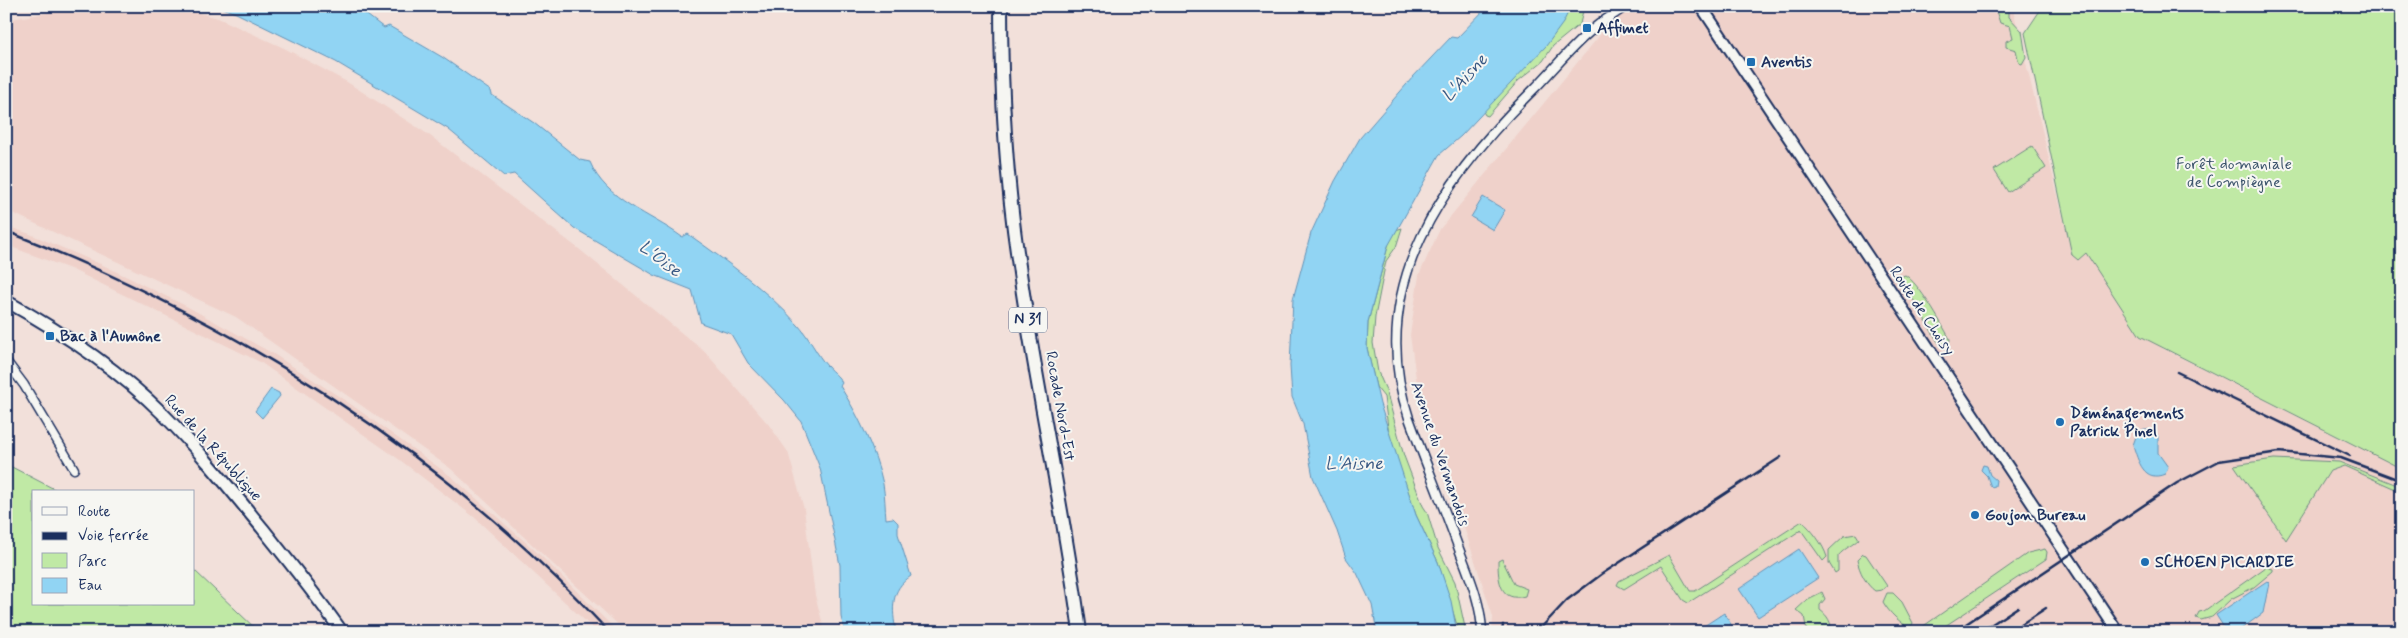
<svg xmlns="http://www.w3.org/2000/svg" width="2408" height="638" viewBox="0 0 2408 638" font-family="Mynerve,sans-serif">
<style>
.built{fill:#efd1ca}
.green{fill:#c0e9a5;stroke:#6e8c82}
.water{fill:#91d4f3;stroke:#6292b7}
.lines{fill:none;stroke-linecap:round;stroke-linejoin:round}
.minor-casing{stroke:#1b2f5e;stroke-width:11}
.tertiary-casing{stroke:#1b2f5e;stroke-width:14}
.secondary-casing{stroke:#1b2f5e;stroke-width:15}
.primary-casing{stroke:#1b2f5e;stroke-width:16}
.minor{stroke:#f6f6f2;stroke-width:8}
.tertiary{stroke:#f6f6f2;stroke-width:10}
.secondary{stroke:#f6f6f2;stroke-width:11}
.primary{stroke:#f6f6f2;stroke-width:12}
.rail{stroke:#1b2f5e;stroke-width:2.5}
.poi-dot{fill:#1f6fb2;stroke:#f6f6f2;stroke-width:2}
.labels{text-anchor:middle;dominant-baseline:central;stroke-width:4;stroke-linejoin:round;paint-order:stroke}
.shield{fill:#f6f6f2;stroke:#5d6b8a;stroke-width:1}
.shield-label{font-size:15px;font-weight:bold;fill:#1b2f5e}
.poi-label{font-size:16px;font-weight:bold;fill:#1b2f5e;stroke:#f6f6f2;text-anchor:start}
.park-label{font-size:16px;fill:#3c546c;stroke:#f6f6f2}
.street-label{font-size:16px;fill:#1b2f5e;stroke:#f6f6f2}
.water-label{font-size:18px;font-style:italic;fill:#385883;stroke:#f6f6f2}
</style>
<rect width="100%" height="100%" fill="#f2e0da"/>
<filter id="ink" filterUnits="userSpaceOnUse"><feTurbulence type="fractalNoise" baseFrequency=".02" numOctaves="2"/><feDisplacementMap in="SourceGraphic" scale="10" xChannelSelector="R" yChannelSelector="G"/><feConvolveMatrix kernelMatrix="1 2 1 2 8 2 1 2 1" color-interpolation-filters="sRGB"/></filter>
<g filter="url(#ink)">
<!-- built -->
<g class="built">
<polygon points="87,6 173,6 218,18 284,48 347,82 429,135 579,249 705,352 769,425 788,452 804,509 815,595 825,632 626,632 450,468 236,317 6,210 6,20"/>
<polygon points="1607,6 2019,6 2014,13 2072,255 2086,253 2162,348 2402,469 2402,632 1492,632 1493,617 1416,378 1410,335 1419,275 1440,229 1605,29"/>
<polygon points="6,226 30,234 105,266 186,306 272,353 349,403 452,477 539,554 618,632 597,632 474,517 400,460 260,362 73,270 6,245"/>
</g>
<!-- green -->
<g class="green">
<polygon points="1565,6 1584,6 1580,24 1553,46 1543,61 1518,81 1488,116 1485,115 1481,108"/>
<polygon points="1986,6 2009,6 2009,17 2022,31 2026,57 2022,64 2019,63 2016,50 2006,47 2006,41 2013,38 2010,26 2000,23 1996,11"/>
<polygon points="2043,6 2402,6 2402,469 2140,336 2086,253 2078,260 2072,255 2025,33"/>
<polygon points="2032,146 2046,168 2008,192 1994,170"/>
<polygon points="1402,228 1396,247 1386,261 1375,317 1373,343 1378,372 1386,390 1404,456 1423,506 1427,512 1438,548 1455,582 1466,632 1459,632 1438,562 1416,515 1389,435 1384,397 1376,387 1367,348 1368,322 1392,231"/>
<path d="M1905,275C1919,283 1941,323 1950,339L1949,345L1944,346L1938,342L1900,277Z"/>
<polygon points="2274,459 2339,462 2402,487 2402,492 2344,466 2330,471 2286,540 2234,465"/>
<polygon points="6,464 60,492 34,492 34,604 194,604 194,570 259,632 6,632"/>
<path d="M1802,521C1812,530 1823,544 1827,557L1823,561L1801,530L1688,603L1683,600L1661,566L1624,589L1617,585L1619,581L1669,555L1690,591H1695Z"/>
<path d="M1856,534L1859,539C1853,545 1845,548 1838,556V571L1835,573L1829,563V550L1844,536Z"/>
<polygon points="2045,549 2047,552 2046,559 1936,632 1915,632 2028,553"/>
<path d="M1863,554L1866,555L1887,586L1882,590L1875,591C1866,585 1859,570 1857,560Z"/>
<path d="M1502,559L1514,584L1527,589L1525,596C1500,603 1498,580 1498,561Z"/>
<polygon points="2266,567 2273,569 2273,571 2254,587 2231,599 2212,617 2201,620 2196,618 2199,612 2204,611"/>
<path d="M1822,592L1825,599L1820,605V610C1828,616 1831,622 1832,632H1807L1804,616L1796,610L1808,599Z"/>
<path d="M1887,593H1893L1902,602L1913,623L1910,629C1899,621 1890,614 1883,602Z"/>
</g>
<!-- water -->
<g class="water">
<path d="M216,6H355L384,28L389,26L442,57L491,91L492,95L534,123L580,160L590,162C605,200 651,214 682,237L688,234C726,261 767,290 798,325C809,337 817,355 827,366C833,373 838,375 842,383L840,386C858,415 876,451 883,484C885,495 885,508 886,519L893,518L898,523V534L911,576C890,590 892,609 896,632H845L841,617L840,565L820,468L801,421L784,400L748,363L731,334L701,323L692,290L654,275L574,228L514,174L504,176L448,129L336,62L236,13Z"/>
<polygon points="1488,6 1571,6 1563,23 1546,46 1461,136 1439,155 1388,246 1368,322 1367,348 1380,404 1416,515 1438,562 1451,601 1457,632 1377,632 1372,605 1357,573 1346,558 1337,531 1313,477 1303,424 1292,397 1290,366 1293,299 1311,233 1335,181 1360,138 1413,77 1451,37 1457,38"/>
<polygon points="1483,197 1505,210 1493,230 1471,217"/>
<polygon points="271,389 279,393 280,396 262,418 255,411"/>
<path d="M2144,430H2153L2158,436V453L2168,467L2165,474C2144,483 2138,461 2133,445L2138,431Z"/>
<polygon points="1983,465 1987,466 1990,475 1996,480 1995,486 1991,487 1987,476 1981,470"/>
<polygon points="1799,549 1818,578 1758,617 1739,589"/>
<polygon points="2267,581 2269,583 2263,613 2237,632 2227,632 2216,615"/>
<polygon points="1724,613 1735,631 1707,632 1704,626"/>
</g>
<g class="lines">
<!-- minor casing -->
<g class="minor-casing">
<g id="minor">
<polyline points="6,361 24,385 74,469"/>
<path d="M1482,632C1481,600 1467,571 1456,541C1441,500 1424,459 1409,418C1364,286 1445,177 1534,89C1555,68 1574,43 1598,25C1607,18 1617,13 1626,6"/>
</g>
</g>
<!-- tertiary casing -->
<g class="tertiary-casing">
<polyline id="tertiary" points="1701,6 2118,632"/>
</g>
<!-- secondary casing -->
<g class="secondary-casing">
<path id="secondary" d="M6,301C62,332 118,369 163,414C199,450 231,490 263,529C290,563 317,596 342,632"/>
</g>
<!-- primary casing -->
<g class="primary-casing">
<path id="primary" d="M1001,6C1001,93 1006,180 1019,266C1036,389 1064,509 1080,632"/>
</g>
<!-- minor -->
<use href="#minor" class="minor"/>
<!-- tertiary -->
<use href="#tertiary" class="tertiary"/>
<!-- secondary -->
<use href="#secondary" class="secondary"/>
<!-- primary -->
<use href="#primary" class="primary"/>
<!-- rail -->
<g class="rail">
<path d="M6,231C234,320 443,452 609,632"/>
<polyline points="2177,372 2350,456"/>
<polyline points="1502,632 1503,625"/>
<polyline points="1537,632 1567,600 1602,574 1781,457"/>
<polyline points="1954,632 2177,483 2219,461 2279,452 2341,458 2402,481"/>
<polyline points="1980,632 2018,607"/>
<polyline points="2009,632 2046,608"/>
</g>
</g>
</g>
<!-- markers -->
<g class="poi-dot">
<rect x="1582" y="23" width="10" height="10" rx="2.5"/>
<rect x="1746" y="57" width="10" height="10" rx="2.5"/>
<rect x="45" y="331" width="10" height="10" rx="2.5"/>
<circle cx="2060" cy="422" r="5"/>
<circle cx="1975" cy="515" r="5"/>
<circle cx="2145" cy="562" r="5"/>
</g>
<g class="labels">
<!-- shield labels -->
<rect class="shield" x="1009" y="307.5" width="38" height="25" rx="4"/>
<g class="shield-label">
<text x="1028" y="320">N 31</text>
</g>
<!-- poi labels -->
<g class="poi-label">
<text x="1597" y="28">Affimet</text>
<text x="1761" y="62">Aventis</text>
<text x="60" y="336">Bac à l'Aumône</text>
<text x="2070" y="413">Déménagements<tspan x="2070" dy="18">Patrick Pinel</tspan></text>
<text x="1985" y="515">Goujon Bureau</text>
<text x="2155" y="562">SCHOEN PICARDIE</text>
</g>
<!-- park labels -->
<g class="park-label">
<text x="2234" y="164">Forêt domaniale<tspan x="2234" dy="18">de Compiègne</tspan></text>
</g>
<!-- street labels -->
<g class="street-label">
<text transform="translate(1922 311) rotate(56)">Route de Choisy</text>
<text transform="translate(1060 406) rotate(80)">Rocade Nord-Est</text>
<text transform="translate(213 448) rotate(48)">Rue de la République</text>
<text transform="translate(1440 454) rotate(71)">Avenue du Vermandois</text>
</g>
<!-- water labels -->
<g class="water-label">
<text transform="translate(1465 78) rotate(-47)">L'Aisne</text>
<text transform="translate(660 259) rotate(37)">L'Oise</text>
<text x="1354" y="464">L'Aisne</text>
</g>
</g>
<!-- margin -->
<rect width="2408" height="638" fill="none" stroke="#f6f6f2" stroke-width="25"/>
<rect x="12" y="12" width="2383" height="613" fill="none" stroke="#1b2f5e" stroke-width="2" filter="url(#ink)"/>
<!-- legend -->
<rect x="32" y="490" width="162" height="115" fill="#f6f6f2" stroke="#9ea6b7"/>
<rect x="42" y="507" width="25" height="8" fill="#f6f6f2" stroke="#9ea6b7"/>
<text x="78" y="516" font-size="15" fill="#1b2f5e">Route</text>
<rect x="42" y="532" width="25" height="8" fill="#1b2f5e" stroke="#9ea6b7"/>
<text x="78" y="540" font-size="15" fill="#1b2f5e">Voie ferrée</text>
<rect x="42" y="553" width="25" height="15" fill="#c0e9a5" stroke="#9ea6b7"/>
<text x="78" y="566" font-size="15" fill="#1b2f5e">Parc</text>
<rect x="42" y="578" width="25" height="15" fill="#91d4f3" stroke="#9ea6b7"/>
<text x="78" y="590" font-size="15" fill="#1b2f5e">Eau</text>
</svg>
